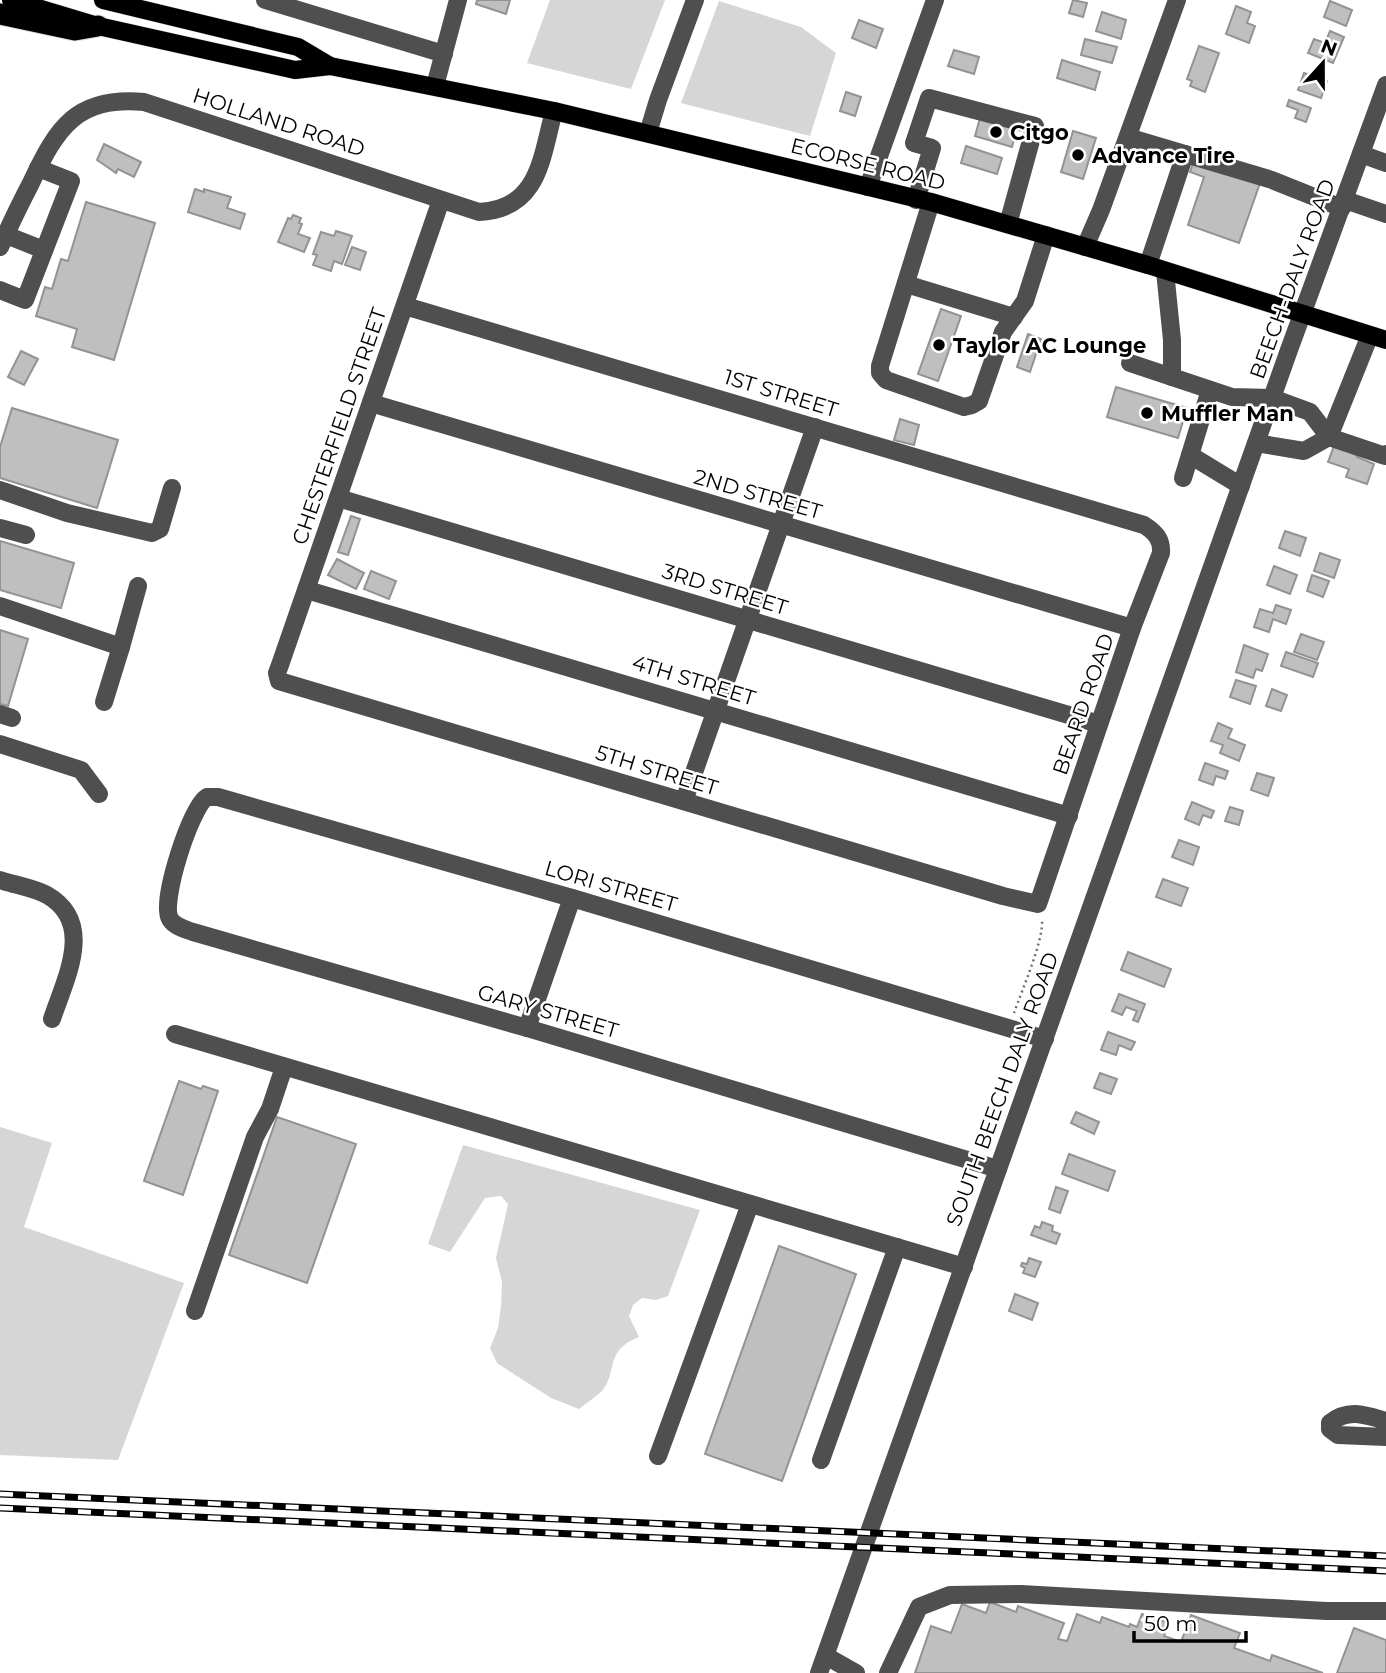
<svg xmlns="http://www.w3.org/2000/svg" width="1386" height="1673" viewBox="0 0 1386 1673" font-family="Montserrat,sans-serif">
<style>
.green{fill:#d6d6d6}
.building{fill:#bfbfbf;stroke:#939393;stroke-width:2}
.lines{fill:none;stroke-linecap:round;stroke-linejoin:round}
.major-casing{stroke:#dbdbdb;stroke-width:19}
.highway-casing{stroke:#dbdbdb;stroke-width:23}
.path{stroke:#717171;stroke-width:2.5;stroke-dasharray:2 3.5;stroke-linecap:butt}
.minor{stroke:#4f4f4f;stroke-width:18}
.major{stroke:#000;stroke-width:18}
.highway{stroke:#000;stroke-width:21}
.rail-casing{stroke:#000;stroke-width:7}
.rail{stroke:#fff;stroke-width:4.5;stroke-dasharray:13;stroke-linecap:butt}
.poi-dot{fill:#000;stroke:#fff;stroke-width:2.5}
.labels{text-anchor:middle;dominant-baseline:central;stroke-width:5;stroke-linejoin:round;paint-order:stroke}
.street-label{font-size:21px;fill:#000;stroke:#fff}
.poi-label{font-size:21px;font-weight:bold;fill:#000;stroke:#fff;text-anchor:start}
</style>
<rect width="100%" height="100%" fill="#fff"/>
<!-- green -->
<g class="green">
<polygon points="550,0 665,0 631,89 527,63"/>
<polygon points="719,1 801,27 836,53 810,136 681,103"/>
<polygon points="0,1127 52,1143 24,1227 184,1283 118,1460 0,1455"/>
<path d="M463,1145L700,1210L668,1296L656,1300L642,1298L633,1305L629,1316L639,1337C604,1350 618,1372 602,1391C596,1397 586,1403 579,1409L551,1398L497,1363L490,1348L498,1328L501,1306L502,1282L496,1258L508,1204L501,1196L485,1198L450,1252L428,1244Z"/>
</g>
<!-- building -->
<g class="building">
<polygon points="477,0 510,0 506,14 476,4"/>
<polygon points="1073,0 1087,3 1083,17 1069,13"/>
<polygon points="1330,1 1352,10 1346,26 1324,17"/>
<polygon points="1236,6 1251,12 1247,23 1255,26 1249,43 1226,34"/>
<polygon points="1102,12 1126,20 1121,39 1096,31"/>
<polygon points="859,20 883,29 876,48 852,38"/>
<polygon points="1330,31 1344,37 1333,63 1308,53 1314,39 1325,43"/>
<polygon points="1085,39 1117,47 1112,63 1081,55"/>
<polygon points="1199,46 1219,53 1205,92 1190,86 1192,81 1187,79"/>
<polygon points="954,50 979,57 974,74 948,66"/>
<polygon points="1062,60 1100,72 1095,90 1057,78"/>
<polygon points="1304,73 1327,81 1321,98 1298,90"/>
<polygon points="846,92 861,97 855,116 840,111"/>
<polygon points="1289,100 1311,108 1306,122 1295,118 1298,110 1287,106"/>
<polygon points="980,118 1017,129 1012,147 975,136"/>
<polygon points="1073,131 1096,138 1083,179 1061,172"/>
<polygon points="104,144 141,162 134,177 118,169 116,173 97,160"/>
<polygon points="966,146 1002,158 997,174 961,163"/>
<polygon points="1194,160 1260,183 1239,243 1188,225 1204,177 1190,172"/>
<polygon points="195,189 204,192 204,189 231,197 227,208 245,214 240,229 188,212"/>
<polygon points="86,202 155,223 114,360 72,347 77,329 36,316 45,287 52,289 61,259 68,261"/>
<polygon points="293,215 301,218 299,223 302,224 298,234 310,238 304,252 278,242 288,218 291,219"/>
<polygon points="336,231 352,236 342,264 334,261 331,271 313,265 317,255 313,254 321,232 334,236"/>
<polygon points="352,247 366,252 360,270 345,265"/>
<polygon points="941,309 961,316 938,381 918,374"/>
<polygon points="1028,334 1041,339 1030,372 1017,367"/>
<polygon points="21,351 38,359 24,385 8,377"/>
<polygon points="1116,387 1187,408 1178,438 1107,417"/>
<polygon points="12,408 118,440 97,508 0,478 0,447"/>
<polygon points="900,419 919,425 914,445 894,440"/>
<polygon points="1334,446 1358,454 1357,457 1374,464 1367,484 1346,477 1349,469 1328,462"/>
<polygon points="351,516 360,519 348,555 338,552"/>
<polygon points="1285,531 1306,538 1300,556 1279,548"/>
<polygon points="0,541 74,563 61,608 0,590"/>
<polygon points="1320,553 1340,560 1334,578 1314,571"/>
<polygon points="337,559 364,573 356,589 328,575"/>
<polygon points="1274,566 1297,575 1290,594 1267,585"/>
<polygon points="371,571 396,581 389,599 364,589"/>
<polygon points="1312,575 1329,581 1323,597 1307,591"/>
<polygon points="1276,605 1291,610 1286,624 1273,619 1269,632 1254,627 1260,609 1273,613"/>
<polygon points="0,630 28,639 8,706 0,704"/>
<polygon points="1301,634 1324,642 1317,660 1294,652"/>
<polygon points="1244,645 1268,654 1262,671 1256,669 1253,678 1236,672"/>
<polygon points="1286,652 1318,663 1313,677 1281,666"/>
<polygon points="1236,680 1256,686 1250,704 1230,697"/>
<polygon points="1272,689 1287,695 1281,711 1266,706"/>
<polygon points="1218,723 1232,729 1228,738 1245,745 1239,761 1220,753 1223,745 1211,741"/>
<polygon points="1205,763 1228,771 1225,779 1216,776 1213,785 1199,780"/>
<polygon points="1257,773 1274,778 1268,796 1251,790"/>
<polygon points="1192,802 1214,811 1211,818 1203,815 1199,825 1185,819"/>
<polygon points="1230,807 1243,811 1239,825 1225,821"/>
<polygon points="1179,840 1199,847 1193,865 1172,857"/>
<polygon points="1163,879 1188,888 1181,906 1156,897"/>
<polygon points="1128,952 1171,969 1164,987 1121,970"/>
<polygon points="1119,994 1145,1004 1138,1022 1133,1020 1137,1011 1126,1007 1122,1015 1112,1011"/>
<polygon points="1108,1032 1135,1042 1131,1050 1119,1045 1116,1055 1101,1050"/>
<polygon points="1100,1073 1117,1079 1111,1094 1094,1088"/>
<polygon points="179,1081 201,1089 203,1086 218,1091 183,1195 144,1181"/>
<polygon points="1076,1112 1099,1122 1094,1134 1071,1123"/>
<polygon points="277,1117 356,1144 307,1283 229,1255"/>
<polygon points="1069,1154 1115,1171 1108,1191 1062,1174"/>
<polygon points="1056,1187 1068,1191 1060,1213 1049,1209"/>
<polygon points="1042,1222 1053,1226 1052,1231 1060,1234 1056,1244 1031,1235 1035,1226 1040,1228"/>
<polygon points="779,1246 856,1274 782,1481 705,1454"/>
<polygon points="1029,1258 1041,1262 1035,1277 1023,1273 1025,1268 1021,1266 1022,1263 1027,1264"/>
<polygon points="1015,1294 1038,1303 1032,1320 1009,1311"/>
<polygon points="990,1602 1016,1612 1018,1606 1064,1623 1058,1639 1067,1641 1077,1614 1100,1623 1102,1617 1129,1627 1130,1624 1137,1627 1142,1614 1169,1623 1164,1636 1181,1642 1191,1615 1240,1633 1234,1648 1270,1661 1272,1655 1323,1673 915,1673 931,1626 951,1633 962,1604 986,1613"/>
<polygon points="1354,1628 1386,1640 1386,1673 1337,1673"/>
</g>
<g class="lines">
<!-- major casing -->
<g class="major-casing">
<g id="major">
<polyline points="11,0 98,26 295,70 330,66 554,111 931,202 1148,265 1386,340"/>
<polyline points="103,0 298,47 330,66"/>
</g>
</g>
<!-- highway casing -->
<g class="highway-casing">
<polyline id="highway" points="0,14 75,30 98,26"/>
</g>
<!-- path -->
<path class="path" d="M1014,1013C1022,990 1044,940 1042,919"/>
<!-- minor -->
<g class="minor">
<polyline points="265,0 444,54"/>
<polyline points="435,86 458,0"/>
<polyline points="648,133 658,100 695,0"/>
<polyline points="1128,137 1272,180 1342,208"/>
<polyline points="1361,154 1386,163"/>
<polyline points="868,187 935,0"/>
<polyline points="916,200 932,148 914,143 929,98 1035,126 1008,224"/>
<polyline points="1345,200 1386,214"/>
<polyline points="931,202 880,366 880,373 886,380 964,407 972,405 979,401 1003,332 1025,301 1046,235"/>
<polyline points="6,235 44,250"/>
<path d="M0,247C10,225 20,204 31,183C57,127 77,96 144,102L479,212C539,209 541,159 554,111"/>
<polyline points="1085,247 1101,210 1177,0"/>
<polyline points="1148,265 1185,154"/>
<polyline points="1165,271 1172,340 1172,377 1232,397 1272,398 1310,412 1329,437 1304,451 1256,443"/>
<polyline points="906,284 1014,317"/>
<polyline points="0,290 25,300 71,181 38,168"/>
<path d="M405,306L1144,525C1155,532 1162,539 1161,553L1132,628L1038,904L1003,896L279,681L277,673L280,665L441,200"/>
<polyline points="1370,335 1329,437 1385,456 1386,454"/>
<polyline points="1130,363 1172,377"/>
<polyline points="371,403 1132,628"/>
<polyline points="1190,455 1241,486"/>
<polyline points="1183,478 1210,390"/>
<polyline points="0,490 67,513 152,533 160,529 172,488"/>
<polyline points="338,498 1099,724"/>
<polyline points="0,528 26,535"/>
<polyline points="307,590 1069,816"/>
<polyline points="0,606 121,647 138,586"/>
<polyline points="104,702 121,647"/>
<polyline points="0,714 12,718"/>
<polyline points="0,744 81,770 99,794"/>
<polyline points="684,801 815,427"/>
<path d="M0,880C15,885 34,888 47,895C96,923 65,979 52,1019"/>
<polyline points="527,1028 572,898"/>
<polyline points="175,1034 964,1267"/>
<path d="M998,1169L527,1028L193,932C185,929 175,927 170,919C160,902 191,806 207,797H218L572,898L1045,1039"/>
<polyline points="195,1311 255,1137 270,1109 284,1067"/>
<path d="M1386,1421C1366,1415 1348,1408 1330,1423V1429L1338,1435L1386,1437"/>
<polyline points="658,1456 750,1204"/>
<polyline points="821,1460 897,1247"/>
<polyline points="826,1656 856,1673"/>
<polyline points="819,1673 1289,350 1386,85"/>
<polyline points="888,1673 919,1607 950,1595 1021,1594 1326,1611 1386,1611"/>
</g>
<!-- major -->
<use href="#major" class="major"/>
<!-- highway -->
<use href="#highway" class="highway"/>
<!-- rail casing -->
<g class="rail-casing">
<g id="rail">
<polyline points="0,1494 1386,1556"/>
<polyline points="0,1508 1386,1571"/>
</g>
</g>
<!-- rail -->
<use href="#rail" class="rail"/>
</g>
<!-- markers -->
<g class="poi-dot">
<circle cx="996" cy="132" r="7"/>
<circle cx="1078" cy="155" r="7"/>
<circle cx="939" cy="345" r="7"/>
<circle cx="1147" cy="413" r="7"/>
</g>
<g class="labels">
<!-- street labels -->
<g class="street-label">
<text transform="translate(279 122) rotate(18)">HOLLAND ROAD</text>
<text transform="translate(868 164) rotate(14)">ECORSE ROAD</text>
<text transform="translate(1292 279) rotate(-70)">BEECH-DALY ROAD</text>
<text transform="translate(781 393) rotate(17)">1ST STREET</text>
<text transform="translate(339 426) rotate(-71)">CHESTERFIELD STREET</text>
<text transform="translate(758 494) rotate(16)">2ND STREET</text>
<text transform="translate(725 589) rotate(17)">3RD STREET</text>
<text transform="translate(694 680) rotate(17)">4TH STREET</text>
<text transform="translate(1083 704) rotate(-71)">BEARD ROAD</text>
<text transform="translate(657 770) rotate(17)">5TH STREET</text>
<text transform="translate(611 886) rotate(16)">LORI STREET</text>
<text transform="translate(548 1011) rotate(16)">GARY STREET</text>
<text transform="translate(1002 1089) rotate(-70)">SOUTH BEECH DALY ROAD</text>
</g>
<!-- poi labels -->
<g class="poi-label">
<text x="1010" y="132">Citgo</text>
<text x="1092" y="155">Advance Tire</text>
<text x="953" y="345">Taylor AC Lounge</text>
<text x="1161" y="413">Muffler Man</text>
</g>
</g>
<!-- north arrow -->
<g transform="translate(1323 63) rotate(21)" stroke="#ffffff" stroke-width="5" paint-order="stroke">
<path d="M0-5L12 26L0 18L-12 26Z" fill="#000000"/>
<text y="-10" font-size="19" font-weight="bold" text-anchor="middle" fill="#000000">N</text>
</g>
<!-- scale -->
<path d="M1134 1631v10h112v-10" fill="none" stroke="#000000" stroke-width="3.5"/>
<text x="1144" y="1631" font-size="21" fill="#000000" stroke="#ffffff" stroke-width="5" paint-order="stroke">50 m</text>
</svg>
